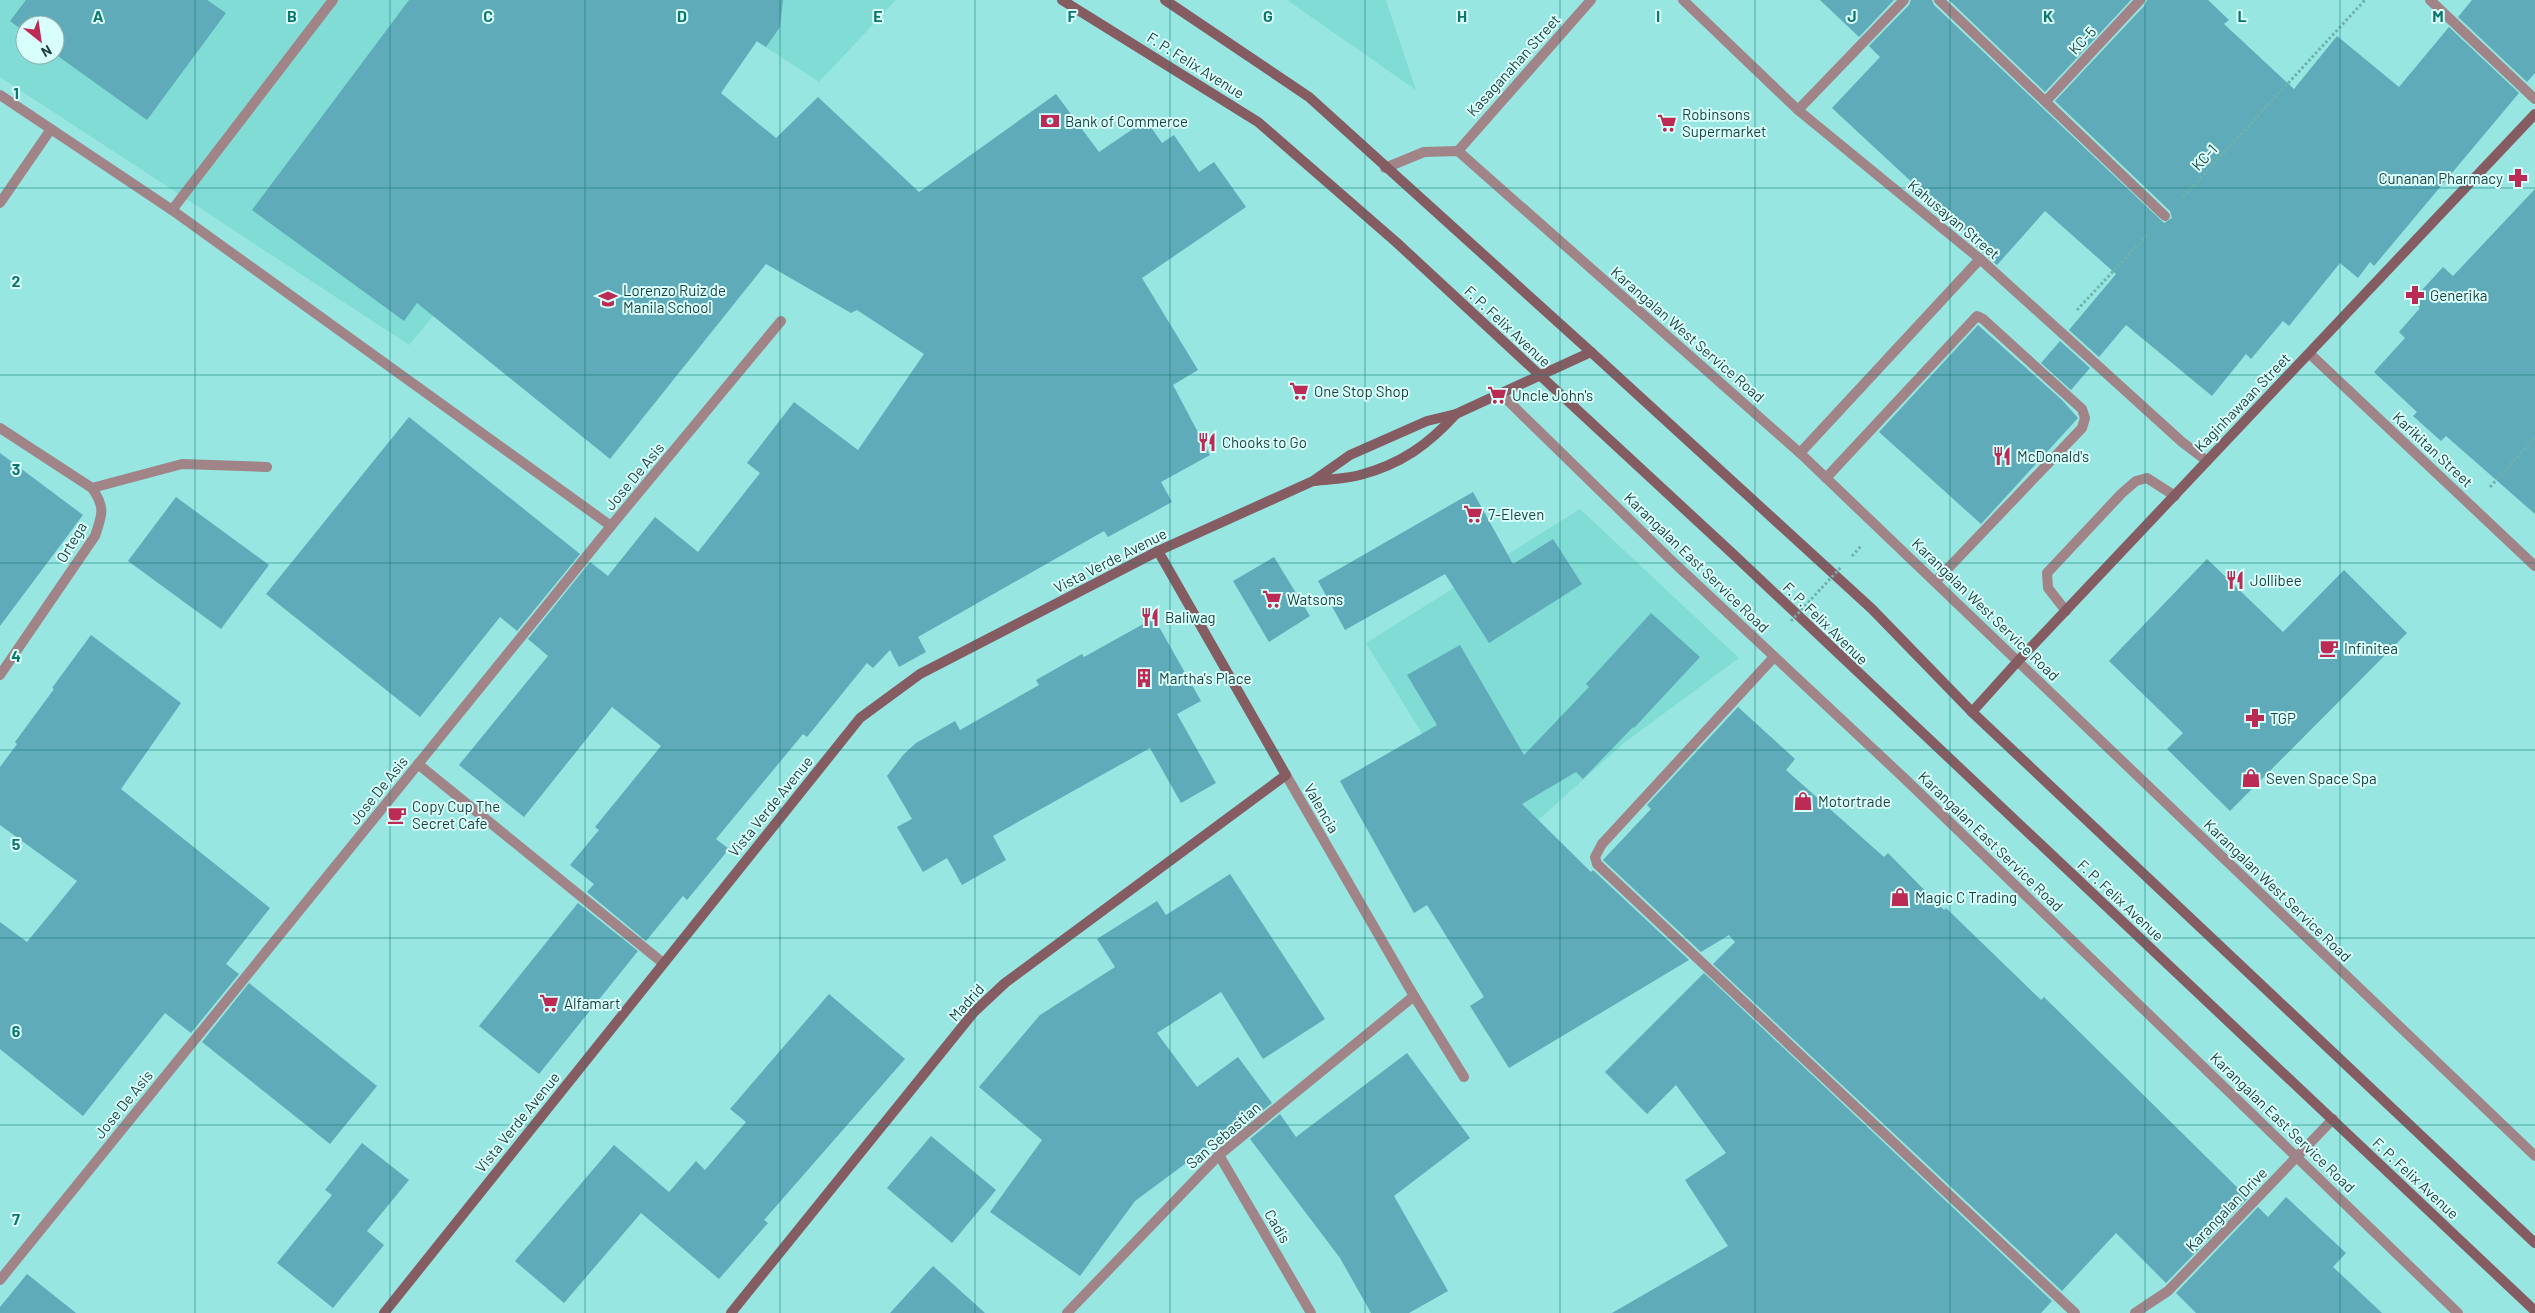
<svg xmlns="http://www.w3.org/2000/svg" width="2535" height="1313" viewBox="0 0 2535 1313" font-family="Barlow,sans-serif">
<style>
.built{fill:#82dcd6;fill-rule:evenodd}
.building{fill:#5fabb9}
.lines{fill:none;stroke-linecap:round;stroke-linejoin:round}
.path{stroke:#70b0ac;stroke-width:3;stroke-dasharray:2.5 2.5;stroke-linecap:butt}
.lane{stroke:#a08487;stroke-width:10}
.street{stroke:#a08487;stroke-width:10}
.secondary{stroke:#845c62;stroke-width:10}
.path-bridge{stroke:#70b0ac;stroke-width:3;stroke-dasharray:2.5 2.5;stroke-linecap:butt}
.grid{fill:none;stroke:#0f766e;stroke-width:1;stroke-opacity:0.55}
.labels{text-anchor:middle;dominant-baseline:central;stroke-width:4;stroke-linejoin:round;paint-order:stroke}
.street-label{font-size:15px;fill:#1d3e3c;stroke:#d9fffc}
.poi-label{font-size:15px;fill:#1d3e3c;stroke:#d9fffc;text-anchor:start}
.grid-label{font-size:16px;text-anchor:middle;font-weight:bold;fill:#0f766e;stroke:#d9fffc;stroke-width:4;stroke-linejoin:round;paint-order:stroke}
</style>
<rect width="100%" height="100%" fill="#97e6e1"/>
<!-- built -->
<g class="built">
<path d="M0,0H698L409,345L0,77ZM25,25H55V55H25Z"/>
<polygon points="700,0 896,0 819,82 697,3"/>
<polygon points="1287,0 1386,0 1416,90"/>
<polygon points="1580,509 1739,658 1624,743 1498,856 1366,643"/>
</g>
<!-- building -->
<g class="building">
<polygon points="26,0 207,0 226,13 147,120 55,54 55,25 25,25 25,32 10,21"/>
<polygon points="409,0 783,0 780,27 766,47 757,41 721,93 776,138 818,97 919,192 1056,94 1099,152 1146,120 1162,143 1174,135 1199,172 1214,162 1246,207 1142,278 1198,370 1173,385 1210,455 1161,482 1172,502 1108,537 1104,531 918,637 926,652 899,667 890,650 873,668 867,663 807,737 803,734 716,839 729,849 687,900 683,896 646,941 587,892 594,884 570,865 599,830 595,827 661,746 612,707 524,817 459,765 548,656 528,639 590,562 608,576 655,517 698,552 760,473 747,463 794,402 858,450 924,354 857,310 851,313 766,264 610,459 417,303 404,321 252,210"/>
<polygon points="1820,0 1894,0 1859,37"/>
<polygon points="1911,0 1932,0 1934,5 2164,223 2172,218 2170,211 2055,101 2145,5 2147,0 2208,0 2229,20 2224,24 2294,89 2337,36 2399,87 2449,27 2519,93 2374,266 2370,262 2358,278 2340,263 2289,326 2283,321 2251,359 2246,354 2212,396 2126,325 2099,357 2069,330 2116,274 2045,211 1997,265 1972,243 1974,240 1832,108 1880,57 1869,46 1909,5"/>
<polygon points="1949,0 2131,0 2045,92"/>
<polygon points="2472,0 2535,0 2535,73 2527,82 2458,17"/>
<polygon points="2535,189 2535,514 2446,436 2441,441 2413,416 2417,412 2374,372 2405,338 2399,332 2420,308 2412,301 2443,267 2453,276"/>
<polygon points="1978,325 2062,400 2078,418 1981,524 1879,432"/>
<polygon points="2060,341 2090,368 2071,390 2041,363"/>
<polygon points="409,417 580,554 517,631 500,617 420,717 266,594"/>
<polygon points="0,453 83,515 0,626"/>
<polygon points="1473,492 1513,564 1553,539 1582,584 1489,643 1445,574 1345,630 1318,581"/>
<polygon points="176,497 269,565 221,629 128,561"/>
<polygon points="1274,557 1310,616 1269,642 1233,581"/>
<polygon points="2207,559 2283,632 2344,570 2407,633 2230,811 2167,749 2183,733 2109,661"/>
<polygon points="1651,613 1700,657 1634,728 1633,727 1583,779 1576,772 1522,804 1591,872 1593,870 1689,960 1509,1068 1470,1006 1484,997 1427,905 1414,913 1340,781 1437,725 1407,675 1460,645 1524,755 1589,687 1586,684"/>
<polygon points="1154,618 1201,701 1177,714 1216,783 1181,803 1150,748 993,836 1006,860 962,885 947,858 923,872 897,827 912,819 887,776 904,754 916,743 955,721 960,730 1039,685 1036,680 1082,654 1084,657"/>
<polygon points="91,635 181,703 121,789 270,908 226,964 239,974 191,1033 165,1013 83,1116 0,1049 0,922 27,942 77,881 0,825 0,767 17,744 15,742 54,689 52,688"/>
<polygon points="1738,707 1795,759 1786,770 1884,857 1888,853 1944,910 1946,908 2041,1000 2044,997 2248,1198 2166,1283 2116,1233 2062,1291 1713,964 1735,942 1729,935 1701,952 1603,860 1651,809 1647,805"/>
<polygon points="1230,874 1325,1019 1263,1059 1221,992 1157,1033 1197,1087 1238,1057 1272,1103 1241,1128 1239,1124 1135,1201 1080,1276 990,1212 1042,1140 979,1087 1040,1015 1115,967 1097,939 1157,901 1166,915"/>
<polygon points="578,903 638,951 539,1074 479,1026"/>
<polygon points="1704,973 2052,1301 2041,1313 1612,1313 1728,1246 1685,1180 1726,1153 1676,1085 1647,1114 1605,1072"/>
<polygon points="249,983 377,1086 330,1144 202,1042"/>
<polygon points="829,994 905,1059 764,1220 768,1223 719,1279 641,1213 564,1303 515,1261 614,1145 669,1192 696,1161 705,1170 746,1122 730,1109"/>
<polygon points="1407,1053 1470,1138 1394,1196 1448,1291 1409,1313 1371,1313 1340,1258 1250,1139 1280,1114 1296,1137"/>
<polygon points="931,1136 996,1190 952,1243 887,1188"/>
<polygon points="362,1143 409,1180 367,1231 384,1245 333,1308 277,1263 332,1195 325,1190"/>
<polygon points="2286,1197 2346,1253 2333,1267 2382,1313 2196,1313 2176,1293 2258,1207 2268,1217"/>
<polygon points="933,1266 985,1313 890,1313"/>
<polygon points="27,1274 76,1313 0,1313 0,1307"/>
</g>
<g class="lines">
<!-- path -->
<g class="path">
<polyline points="2183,197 2365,0"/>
<polyline points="2077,310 2148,234"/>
<polyline points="2490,487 2535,438"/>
<polyline points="1852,556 1861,546"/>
</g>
<!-- lane -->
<g class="lane">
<polyline points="1683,0 1798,110 1980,259 2182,442 2207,461"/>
<polyline points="1939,0 2165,216"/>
<polyline points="2046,101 2140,0"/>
<polyline points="1800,453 1980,259"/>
<polyline points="1826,478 1977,316 1983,319 2082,409 2085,418 2082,428 1935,582"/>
<polyline points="92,488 182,464 267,467"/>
<polyline points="2066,611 2048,588 2047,573 2122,493 2136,481 2147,478 2175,496"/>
</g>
<!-- street -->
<g class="street">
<polyline points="2430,0 2535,99"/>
<polyline points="0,95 172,210 611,526"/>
<polyline points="1798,110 1904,0"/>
<polyline points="1458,151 1591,0"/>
<polyline points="1385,168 1424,152 1458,151 1800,453 2535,1156"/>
<polyline points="0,203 51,129"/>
<polyline points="172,210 333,0"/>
<polyline points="2310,354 2535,566"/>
<polyline points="1501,394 1671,560 1903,777 2458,1313"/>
<path d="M0,428L92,488C106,508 102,515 95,536L0,675"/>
<polyline points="1774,657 1602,844 1595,857 1597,864 2075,1313"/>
<polyline points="418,764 663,963"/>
<polyline points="1286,775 1414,996 1464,1077"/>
<polyline points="1219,1155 1311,1313"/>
<polyline points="0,1280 611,526 781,321"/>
<polyline points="1067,1313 1219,1155 1414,996"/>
<polyline points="2135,1313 2168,1291 2333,1119"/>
</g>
<!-- secondary -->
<g class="secondary">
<polyline points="1062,0 1258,122 1396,242 1733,554 2535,1311"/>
<polyline points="1165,0 1309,97 1591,352 1872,609 1972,712 2535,1243"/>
<path d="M1314,481C1329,479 1346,479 1360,475C1401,464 1428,445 1456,414"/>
<polyline points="1972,712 2018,661 2535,114"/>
<polyline points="384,1313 860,718 920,674 1158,551 1313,481 1350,455 1427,421 1456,414 1591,352"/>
<polyline points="731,1313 974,1012 1005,983 1286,775 1158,551"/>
</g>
<!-- path-bridge -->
<polyline class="path-bridge" points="1791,621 1842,566"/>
</g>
<!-- grid -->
<path class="grid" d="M195,0V1313M390,0V1313M585,0V1313M780,0V1313M975,0V1313M1170,0V1313M1365,0V1313M1560,0V1313M1755,0V1313M1950,0V1313M2145,0V1313M2340,0V1313M0,188H2535M0,375H2535M0,563H2535M0,750H2535M0,938H2535M0,1125H2535"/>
<!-- icons -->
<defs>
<g id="bank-bare" transform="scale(1.5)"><path d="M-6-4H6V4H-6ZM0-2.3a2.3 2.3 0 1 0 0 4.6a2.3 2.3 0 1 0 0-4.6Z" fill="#bb2b53" stroke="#d9fffc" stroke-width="2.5" paint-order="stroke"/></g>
<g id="supermarket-bare" transform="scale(1.5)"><path d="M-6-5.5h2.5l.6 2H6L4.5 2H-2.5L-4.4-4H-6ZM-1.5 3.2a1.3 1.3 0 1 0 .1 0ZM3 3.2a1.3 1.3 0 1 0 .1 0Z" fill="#bb2b53" stroke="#d9fffc" stroke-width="2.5" paint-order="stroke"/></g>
<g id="pharmacy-bare" transform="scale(1.5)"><path d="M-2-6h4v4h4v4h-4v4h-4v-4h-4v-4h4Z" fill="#bb2b53" stroke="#d9fffc" stroke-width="2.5" paint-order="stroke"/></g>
<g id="school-bare" transform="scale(1.5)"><path d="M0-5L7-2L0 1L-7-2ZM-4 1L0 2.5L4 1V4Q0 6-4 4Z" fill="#bb2b53" stroke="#d9fffc" stroke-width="2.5" paint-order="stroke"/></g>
<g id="restaurant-bare" transform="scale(1.5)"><path d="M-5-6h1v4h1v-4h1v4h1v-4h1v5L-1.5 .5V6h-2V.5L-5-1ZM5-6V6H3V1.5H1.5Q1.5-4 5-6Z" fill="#bb2b53" stroke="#d9fffc" stroke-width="2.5" paint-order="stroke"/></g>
<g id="cafe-bare" transform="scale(1.5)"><path d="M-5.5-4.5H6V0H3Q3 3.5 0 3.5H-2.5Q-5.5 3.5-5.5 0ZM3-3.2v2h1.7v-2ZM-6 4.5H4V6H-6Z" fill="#bb2b53" stroke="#d9fffc" stroke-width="2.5" paint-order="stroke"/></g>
<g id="building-bare" transform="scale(1.5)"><path d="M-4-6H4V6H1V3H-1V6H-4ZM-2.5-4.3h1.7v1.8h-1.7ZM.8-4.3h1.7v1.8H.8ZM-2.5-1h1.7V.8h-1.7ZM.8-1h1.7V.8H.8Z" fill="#bb2b53" stroke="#d9fffc" stroke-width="2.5" paint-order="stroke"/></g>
<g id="shop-bare" transform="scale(1.5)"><path d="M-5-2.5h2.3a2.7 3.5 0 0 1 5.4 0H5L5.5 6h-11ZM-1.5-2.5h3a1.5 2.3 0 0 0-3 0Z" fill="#bb2b53" stroke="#d9fffc" stroke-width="2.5" paint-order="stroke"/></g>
</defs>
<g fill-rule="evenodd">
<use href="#bank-bare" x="1050" y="121"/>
<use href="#supermarket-bare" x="1667" y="123"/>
<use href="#pharmacy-bare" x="2518" y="178"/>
<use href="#pharmacy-bare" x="2415" y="295"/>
<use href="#school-bare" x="608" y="299"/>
<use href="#supermarket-bare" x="1299" y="391"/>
<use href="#supermarket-bare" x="1497" y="395"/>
<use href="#restaurant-bare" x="1207" y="442"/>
<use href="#restaurant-bare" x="2002" y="456"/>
<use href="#supermarket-bare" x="1473" y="514"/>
<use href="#restaurant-bare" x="2235" y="580"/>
<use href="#supermarket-bare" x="1272" y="599"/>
<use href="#restaurant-bare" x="1150" y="617"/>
<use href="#cafe-bare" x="2329" y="648"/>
<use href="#building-bare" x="1144" y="678"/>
<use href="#pharmacy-bare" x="2255" y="718"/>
<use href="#shop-bare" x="2251" y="778"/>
<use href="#shop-bare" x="1803" y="801"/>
<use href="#cafe-bare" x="397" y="815"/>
<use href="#shop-bare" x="1900" y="897"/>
<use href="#supermarket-bare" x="549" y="1003"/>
</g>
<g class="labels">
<!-- street labels -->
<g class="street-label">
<text transform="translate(2082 40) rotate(-47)">KC-5</text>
<text transform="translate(1196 65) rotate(32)">F. P. Felix Avenue</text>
<text transform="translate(1513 65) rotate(-48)">Kasaganahan Street</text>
<text transform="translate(2204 157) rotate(-47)">KC-1</text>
<text transform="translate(1954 219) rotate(40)">Kahusayan Street</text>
<text transform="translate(1508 326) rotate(43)">F. P. Felix Avenue</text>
<text transform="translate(1688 334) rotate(41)">Karangalan West Service Road</text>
<text transform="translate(2242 402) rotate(-46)">Kaginhawaan Street</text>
<text transform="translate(2433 449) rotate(43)">Karikitan Street</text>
<text transform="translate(634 476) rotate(-50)">Jose De Asis</text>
<text transform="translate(71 542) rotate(-59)">Ortega</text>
<text transform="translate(1110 560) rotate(-27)">Vista Verde Avenue</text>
<text transform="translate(1697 562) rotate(44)">Karangalan East Service Road</text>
<text transform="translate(1986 609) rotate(44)">Karangalan West Service Road</text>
<text transform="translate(1826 623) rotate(44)">F. P. Felix Avenue</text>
<text transform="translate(378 790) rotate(-51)">Jose De Asis</text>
<text transform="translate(770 806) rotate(-51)">Vista Verde Avenue</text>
<text transform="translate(1322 808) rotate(60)">Valencia</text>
<text transform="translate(1991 841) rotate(44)">Karangalan East Service Road</text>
<text transform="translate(2278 890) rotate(44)">Karangalan West Service Road</text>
<text transform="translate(2121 900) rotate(43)">F. P. Felix Avenue</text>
<text transform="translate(966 1002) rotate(-48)">Madrid</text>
<text transform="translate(123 1104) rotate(-51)">Jose De Asis</text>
<text transform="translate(517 1122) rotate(-51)">Vista Verde Avenue</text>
<text transform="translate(2283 1122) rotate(44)">Karangalan East Service Road</text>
<text transform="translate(1223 1135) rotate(-41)">San Sebastian</text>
<text transform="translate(2416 1178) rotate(43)">F. P. Felix Avenue</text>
<text transform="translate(2226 1209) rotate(-46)">Karangalan Drive</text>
<text transform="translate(1278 1226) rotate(60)">Cadis</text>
</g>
<!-- poi labels -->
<g class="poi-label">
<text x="1682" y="114">Robinsons<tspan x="1682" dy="17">Supermarket</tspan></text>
<text x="1065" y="121">Bank of Commerce</text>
<text x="2503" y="178" text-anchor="end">Cunanan Pharmacy</text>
<text x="623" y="290">Lorenzo Ruiz de<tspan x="623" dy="17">Manila School</tspan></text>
<text x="2430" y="295">Generika</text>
<text x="1314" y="391">One Stop Shop</text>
<text x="1512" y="395">Uncle John's</text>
<text x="1222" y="442">Chooks to Go</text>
<text x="2017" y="456">McDonald's</text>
<text x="1488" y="514">7-Eleven</text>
<text x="2250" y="580">Jollibee</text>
<text x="1287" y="599">Watsons</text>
<text x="1165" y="617">Baliwag</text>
<text x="2344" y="648">Infinitea</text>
<text x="1159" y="678">Martha's Place</text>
<text x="2270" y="718">TGP</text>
<text x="2266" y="778">Seven Space Spa</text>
<text x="1818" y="801">Motortrade</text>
<text x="412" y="806">Copy Cup The<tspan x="412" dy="17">Secret Cafe</tspan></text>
<text x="1915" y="897">Magic C Trading</text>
<text x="564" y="1003">Alfamart</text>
</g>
</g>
<g class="grid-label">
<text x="98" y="22">A</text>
<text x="292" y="22">B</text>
<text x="488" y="22">C</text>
<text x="682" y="22">D</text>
<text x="878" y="22">E</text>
<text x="1072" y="22">F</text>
<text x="1268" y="22">G</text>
<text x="1462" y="22">H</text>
<text x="1658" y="22">I</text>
<text x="1852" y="22">J</text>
<text x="2048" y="22">K</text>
<text x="2242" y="22">L</text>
<text x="2438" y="22">M</text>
<text x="16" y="99">1</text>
<text x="16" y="287">2</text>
<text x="16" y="475">3</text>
<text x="16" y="662">4</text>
<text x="16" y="850">5</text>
<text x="16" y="1037">6</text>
<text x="16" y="1225">7</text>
</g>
<!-- north arrow -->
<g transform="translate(40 40) rotate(150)"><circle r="24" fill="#d9fffc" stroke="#8eb2af"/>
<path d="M0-4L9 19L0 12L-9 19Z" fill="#bb2b53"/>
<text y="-8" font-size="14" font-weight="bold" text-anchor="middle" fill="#1d3e3c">N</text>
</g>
</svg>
